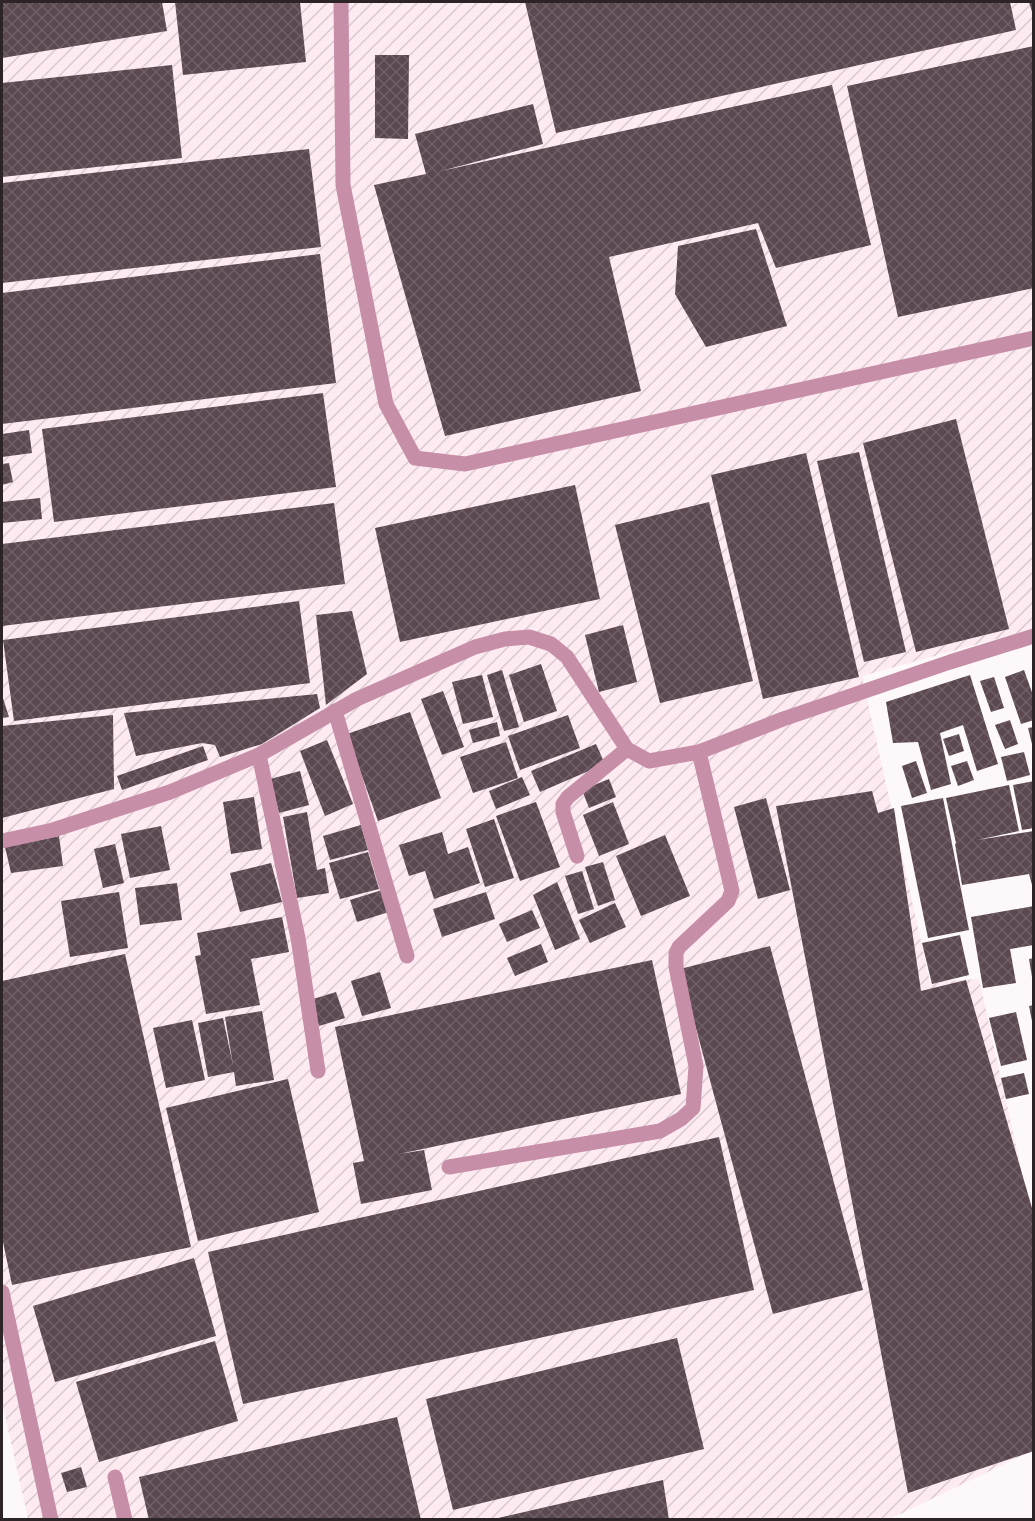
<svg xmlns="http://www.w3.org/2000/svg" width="1035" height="1521" viewBox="0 0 1035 1521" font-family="'Work Sans',sans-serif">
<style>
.industrial{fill:url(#industrial-furrows)}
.building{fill:url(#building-cross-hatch)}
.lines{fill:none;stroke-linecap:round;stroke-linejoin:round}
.service{stroke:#c78fa7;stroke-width:15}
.minor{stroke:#c78fa7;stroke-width:15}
</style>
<defs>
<pattern id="industrial-furrows" width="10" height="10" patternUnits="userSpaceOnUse" patternTransform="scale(1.5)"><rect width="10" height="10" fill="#feebf2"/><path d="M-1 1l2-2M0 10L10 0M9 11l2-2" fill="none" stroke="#dac9d0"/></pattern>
<pattern id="building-cross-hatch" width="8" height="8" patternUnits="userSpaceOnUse" patternTransform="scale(1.5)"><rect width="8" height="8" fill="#5b4850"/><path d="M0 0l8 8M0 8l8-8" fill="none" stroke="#6f5f66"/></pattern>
</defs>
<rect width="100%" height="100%" fill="#fdf9fa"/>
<!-- industrial -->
<polygon class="industrial" points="2,2 1033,2 1033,629 862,676 930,982 979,979 1033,1222 1033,1450 890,1519 28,1519 2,1402"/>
<!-- building -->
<g class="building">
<polygon points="2,2 162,2 167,31 2,58"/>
<polygon points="175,2 300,2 306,62 183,75"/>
<polygon points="525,2 1010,2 1016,30 556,133"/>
<polygon points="1029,2 1034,2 1034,15 1033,15"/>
<polygon points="1034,46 1034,288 898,317 847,86"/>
<polygon points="375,55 409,55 408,139 375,138"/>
<polygon points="172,65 182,158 2,177 2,83"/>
<polygon points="832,85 871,245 776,268 758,223 609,257 641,391 445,436 374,185 426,174 415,134 533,104 543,144 441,171"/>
<polygon points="309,149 321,247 2,283 2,183"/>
<polygon points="756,229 787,326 706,347 675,294 678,246"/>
<polygon points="320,254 336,383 2,424 2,293"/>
<polygon points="323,393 336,487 54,522 42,429"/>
<polygon points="956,419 1009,629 916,652 863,443"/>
<polygon points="29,430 32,453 2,457 2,434"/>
<polygon points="859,452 906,652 864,662 817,461"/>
<polygon points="806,453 859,677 763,699 711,475"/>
<polygon points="9,463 13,482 2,485 2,464"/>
<polygon points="575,485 600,599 400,642 375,528"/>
<polygon points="40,498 42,519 2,523 2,502"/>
<polygon points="709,502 753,681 660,703 615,525"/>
<polygon points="334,503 345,584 2,626 2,544"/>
<polygon points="299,601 310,683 14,721 3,640"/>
<polygon points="352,611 367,674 326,705 316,615"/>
<polygon points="623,625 637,682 599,692 585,635"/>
<polygon points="541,664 557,711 524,722 509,675"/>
<polygon points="502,670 519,727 504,731 487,675"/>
<polygon points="1024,670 1034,698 1034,720 1021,724 1005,677"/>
<polygon points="482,675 493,717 463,724 452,682"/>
<polygon points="970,675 998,764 977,771 963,725 940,733 951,784 931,790 918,742 893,743 886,702"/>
<polygon points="994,677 1004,708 991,712 980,681"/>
<polygon points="443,691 464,747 442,755 421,699"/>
<polygon points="317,694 320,708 262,744 220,757 215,745 202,743 136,756 124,713"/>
<polygon points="2,695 9,717 2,718"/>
<polygon points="410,712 441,798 378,821 347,734"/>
<polygon points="113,715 114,789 2,818 2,726"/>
<polygon points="568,715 580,748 520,770 508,736"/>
<polygon points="1010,720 1018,744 1005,749 995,725"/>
<polygon points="497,722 500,736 473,743 469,730"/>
<polygon points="1034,727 1034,748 1033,748 1028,728"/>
<polygon points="959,734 964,751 949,756 943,739"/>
<polygon points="327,740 353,804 325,816 300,751"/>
<polygon points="506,742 518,778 473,793 460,757"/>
<polygon points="596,744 605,764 540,792 531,771"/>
<polygon points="203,746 208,760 122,790 117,776"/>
<polygon points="1024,752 1030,775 1007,781 1001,757"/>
<polygon points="916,761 927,793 912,798 902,766"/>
<polygon points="967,761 974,780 958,786 951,766"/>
<polygon points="300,771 309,805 279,813 270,779"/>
<polygon points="522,777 530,795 496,809 489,791"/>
<polygon points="609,779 616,797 589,808 582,790"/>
<polygon points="1034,781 1034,828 1022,830 1013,785"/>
<polygon points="1009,785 1019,831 977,840 1034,831 1034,892 1029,874 962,885 955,844 956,843 946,798"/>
<polygon points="872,791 878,813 894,808 921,991 966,980 1034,1215 1034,1451 908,1493 776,806"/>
<polygon points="254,797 262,849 231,854 223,802"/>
<polygon points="766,798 790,890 758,899 734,807"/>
<polygon points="943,798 969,930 928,938 901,806"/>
<polygon points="536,802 560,867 520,881 496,816"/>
<polygon points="613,802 629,844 599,856 583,815"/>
<polygon points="307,812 317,870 325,868 329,893 297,898 283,817"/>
<polygon points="494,819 514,878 485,887 466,829"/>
<polygon points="361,825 368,850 330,860 323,836"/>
<polygon points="161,826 170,870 130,878 121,834"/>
<polygon points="442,832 448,854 468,847 480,883 434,899 425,871 409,876 399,845"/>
<polygon points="665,835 690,896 641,916 616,856"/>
<polygon points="59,836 63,866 11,873 5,847"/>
<polygon points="115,844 124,883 103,888 94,849"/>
<polygon points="368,852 379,889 340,899 329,863"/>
<polygon points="603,862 615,900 598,906 585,867"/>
<polygon points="271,863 282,902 240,912 230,873"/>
<polygon points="582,871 594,909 578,914 565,876"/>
<polygon points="557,882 580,939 555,950 533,895"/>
<polygon points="177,883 182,920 140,925 135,888"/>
<polygon points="382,890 389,912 357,922 350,900"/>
<polygon points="119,892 128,948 70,957 61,901"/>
<polygon points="486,892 495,919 442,937 433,909"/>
<polygon points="615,903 626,927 590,943 579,920"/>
<polygon points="1034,906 1034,945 1010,949 1016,983 983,988 971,917"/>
<polygon points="532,910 540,928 507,942 499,924"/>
<polygon points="282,917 289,952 251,959 260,1005 206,1014 195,956 201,955 197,933"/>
<polygon points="960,935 969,975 932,984 922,943"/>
<polygon points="541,944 548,962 515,976 507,958"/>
<polygon points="770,946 863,1290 773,1314 680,969"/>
<polygon points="125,954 191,1247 12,1285 2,1237 2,981"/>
<polygon points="1034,958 1034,977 1032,977 1029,959"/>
<polygon points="652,960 681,1094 399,1154 424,1150 432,1190 361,1204 353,1163 364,1161 335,1027"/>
<polygon points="380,972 391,1008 362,1016 351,981"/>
<polygon points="336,992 345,1018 319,1026 310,1000"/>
<polygon points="1034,1005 1034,1021 1032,1021 1029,1006"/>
<polygon points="262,1011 274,1080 236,1086 234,1072 208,1077 198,1023 223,1018 233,1065 225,1017"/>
<polygon points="1016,1012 1027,1060 1001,1066 989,1018"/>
<polygon points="192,1020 205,1080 166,1088 153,1028"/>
<polygon points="1024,1073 1029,1094 1006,1099 1001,1078"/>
<polygon points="288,1079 319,1212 198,1241 166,1108"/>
<polygon points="719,1137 754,1290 243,1404 208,1252"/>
<polygon points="194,1258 216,1336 55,1382 33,1306"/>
<polygon points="677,1338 704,1449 453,1510 426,1399"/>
<polygon points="215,1341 238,1421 99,1462 76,1382"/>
<polygon points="397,1417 421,1520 149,1520 139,1477"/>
<polygon points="81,1467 87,1487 67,1492 61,1473"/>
<polygon points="663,1480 669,1520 494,1520 494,1519"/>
</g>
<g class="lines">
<!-- service -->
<g class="service">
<polyline points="341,2 343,185 386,404 415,458 465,464 1034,338"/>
<polyline points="449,1167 660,1131 681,1119 693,1108 696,1066 676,967 676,953 679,947 728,901 732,891 699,752"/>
<polyline points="115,1477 125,1520"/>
</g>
<!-- minor -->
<g class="minor">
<polyline points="335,711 407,956"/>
<polyline points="259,755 298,938 318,1071"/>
<polyline points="2,841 53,830 170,792 259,755 357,699 475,647 505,639 529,637 551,644 567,657 627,749 649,761 699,752 783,719 950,662 1034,636"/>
<polyline points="577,856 563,812 563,804 568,797 627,749"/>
<polyline points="2,1292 51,1520"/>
</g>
</g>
<!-- border -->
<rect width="1035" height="1521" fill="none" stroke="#2c2427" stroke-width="6"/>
</svg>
